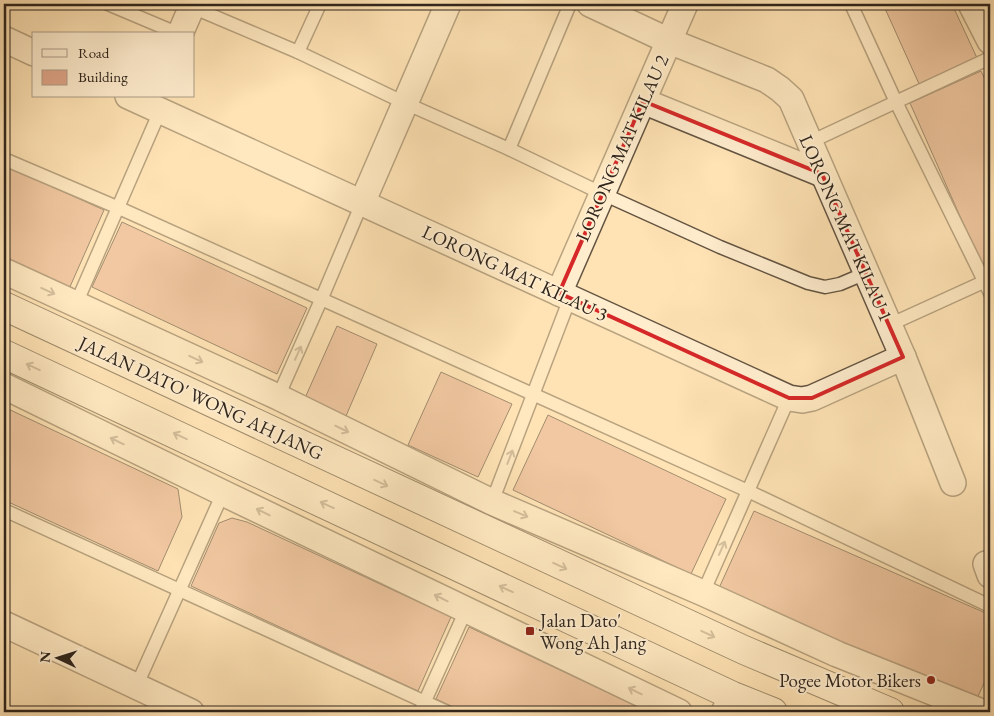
<svg xmlns="http://www.w3.org/2000/svg" width="994" height="716" viewBox="0 0 994 716" font-family="'EB Garamond',serif">
<style>
.building{fill:#e1a689;stroke:#2f251c}
.lines{fill:none;stroke-linecap:round;stroke-linejoin:round}
.lane-casing{stroke:#635442;stroke-width:15}
.street-casing{stroke:#635442;stroke-width:28}
.secondary-casing{stroke:#2f251c;stroke-width:30}
.lane{stroke:#ffedce;stroke-width:12}
.street{stroke:#ffedce;stroke-width:25}
.secondary{stroke:#ffedce;stroke-width:28}
.oneway{stroke:#a1937e}
.marked{fill:none;stroke:#d62828;stroke-width:4;stroke-linejoin:round}
.poi-dot{fill:#8f2418;stroke:#ffedce;stroke-width:2}
.labels{text-anchor:middle;dominant-baseline:central;stroke-width:4;stroke-linejoin:round;paint-order:stroke}
.street-label{font-size:19px;fill:#2f251c;stroke:#ffedce}
.poi-label{font-size:19px;fill:#2f251c;stroke:#ffedce;text-anchor:start}
</style>
<rect width="100%" height="100%" fill="#ffe3b4"/>
<filter id="stains"><feTurbulence type="fractalNoise" baseFrequency=".004" numOctaves="4"/><feColorMatrix values="0 0 0 0 .2 0 0 0 0 .09 0 0 0 0 .02 0 0 0 .5 -.17"/></filter>
<radialGradient id="worn" r=".72"><stop offset=".6" stop-color="#630" stop-opacity="0"/><stop offset="1" stop-color="#630" stop-opacity=".3"/></radialGradient>
<!-- building -->
<g class="building">
<polygon points="883,4 952,4 977,58 920,86"/>
<polygon points="981,71 990,90 990,271 985,273 910,103"/>
<polygon points="4,165 104,210 69,289 4,260"/>
<polygon points="122,222 307,308 277,374 92,287"/>
<polygon points="337,326 377,344 346,416 305,398"/>
<polygon points="441,372 512,404 478,477 408,445"/>
<polygon points="4,407 178,489 182,517 158,571 4,500"/>
<polygon points="548,415 726,499 691,574 513,490"/>
<polygon points="754,511 990,615 990,670 974,705 719,588"/>
<polygon points="232,518 247,522 451,617 418,691 191,586 219,523"/>
<polygon points="469,627 649,712 464,712 436,699"/>
</g>
<g class="lines">
<!-- lane casing -->
<g class="lane-casing">
<g id="lane">
<polyline points="108,4 179,34"/>
<polyline points="851,4 896,102 990,293"/>
<polyline points="192,7 298,52 405,103 509,149 603,194 720,247 808,283 825,287 840,284 866,273"/>
<polyline points="298,52 320,4"/>
<polyline points="808,143 990,58"/>
<polyline points="509,149 570,4"/>
<polyline points="4,159 119,208 748,491 990,606"/>
<polyline points="76,304 160,111"/>
<polyline points="889,325 990,279"/>
<polyline points="278,397 321,300 362,203"/>
<polyline points="492,502 570,298"/>
<polyline points="4,510 447,712"/>
<polyline points="703,593 789,398"/>
<polyline points="136,687 223,493"/>
<polyline points="420,712 466,610"/>
</g>
</g>
<!-- street casing -->
<g class="street-casing">
<g id="street">
<polyline points="590,4 669,41 767,80 780,89 791,99 903,357 953,483"/>
<polyline points="971,4 990,41"/>
<polyline points="180,34 193,4"/>
<polyline points="4,39 34,53"/>
<polyline points="128,96 789,398 802,400 812,398 903,357"/>
<polyline points="643,101 822,174"/>
<polyline points="362,203 448,4"/>
<polyline points="4,271 278,397 492,502 703,593 837,654 982,712"/>
<polyline points="559,293 685,4"/>
<polyline points="4,386 223,493 679,712"/>
<polyline points="986,564 990,575"/>
<polyline points="4,624 191,712"/>
<polyline points="724,712 733,696"/>
</g>
</g>
<!-- secondary casing -->
<g class="secondary-casing">
<g id="secondary">
<polyline points="4,306 744,650 890,712"/>
<polyline points="4,354 733,696 773,712"/>
</g>
</g>
<!-- lane -->
<use href="#lane" class="lane"/>
<!-- street -->
<use href="#street" class="street"/>
<!-- secondary -->
<use href="#secondary" class="secondary"/>
</g>
<!-- one-way arrows -->
<defs><path id="oneway-shaft" d="M-6 0H5M1.5-3L5.5 0L1.5 3" fill="none" stroke-width="1.6" stroke-linecap="round" stroke-linejoin="round" transform="scale(1.25)"/></defs>
<g class="oneway">
<use href="#oneway-shaft" transform="translate(48 291) rotate(24)"/>
<use href="#oneway-shaft" transform="translate(298 353) rotate(-66)"/>
<use href="#oneway-shaft" transform="translate(196 359) rotate(25)"/>
<use href="#oneway-shaft" transform="translate(33 367) rotate(-155)"/>
<use href="#oneway-shaft" transform="translate(342 429) rotate(26)"/>
<use href="#oneway-shaft" transform="translate(180 436) rotate(-155)"/>
<use href="#oneway-shaft" transform="translate(117 441) rotate(-154)"/>
<use href="#oneway-shaft" transform="translate(510 457) rotate(-69)"/>
<use href="#oneway-shaft" transform="translate(381 483) rotate(25)"/>
<use href="#oneway-shaft" transform="translate(327 505) rotate(-155)"/>
<use href="#oneway-shaft" transform="translate(263 512) rotate(-154)"/>
<use href="#oneway-shaft" transform="translate(521 514) rotate(23)"/>
<use href="#oneway-shaft" transform="translate(722 548) rotate(-66)"/>
<use href="#oneway-shaft" transform="translate(560 566) rotate(25)"/>
<use href="#oneway-shaft" transform="translate(506 589) rotate(-155)"/>
<use href="#oneway-shaft" transform="translate(441 598) rotate(-154)"/>
<use href="#oneway-shaft" transform="translate(708 634) rotate(25)"/>
<use href="#oneway-shaft" transform="translate(635 691) rotate(-154)"/>
</g>
<!-- marked area -->
<path d="M0 0H994V716H0ZM643,101L822,174L903,357L812,398H789L559,293Z" fill="#ffe3b4" fill-opacity=".55" fill-rule="evenodd"/>
<path class="marked" d="M643,101L822,174L903,357L812,398H789L559,293Z"/>
<!-- markers -->
<g class="poi-dot">
<rect x="525" y="626" width="10" height="10" rx="2.5"/>
<circle cx="931" cy="680" r="5"/>
</g>
<g class="labels">
<!-- street labels -->
<g class="street-label">
<text transform="translate(622 148) rotate(-66)">LORONG MAT KILAU 2</text>
<text transform="translate(846 228) rotate(66)">LORONG MAT KILAU 1</text>
<text transform="translate(515 273) rotate(25)">LORONG MAT KILAU 3</text>
<text transform="translate(201 398) rotate(25)">JALAN DATO' WONG AH JANG</text>
</g>
<!-- poi labels -->
<g class="poi-label">
<text x="540" y="620">Jalan Dato'<tspan x="540" dy="22">Wong Ah Jang</tspan></text>
<text x="921" y="680" text-anchor="end">Pogee Motor Bikers</text>
</g>
</g>
<!-- margin -->
<rect width="994" height="716" fill="none" stroke="#ffe3b4" stroke-width="20"/>
<rect x="5" y="5" width="984" height="706" fill="none" stroke="#2f251c" stroke-width="2.5"/>
<rect x="10" y="10" width="974" height="696" fill="none" stroke="#2f251c"/>
<!-- legend -->
<rect x="32" y="32" width="162" height="65" fill="#ffedce" stroke="#ac9d87"/>
<rect x="42" y="49" width="25" height="8" fill="#ffedce" stroke="#ac9d87"/>
<text x="78" y="58" font-size="15" fill="#2f251c">Road</text>
<rect x="42" y="70" width="25" height="15" fill="#e1a689" stroke="#ac9d87"/>
<text x="78" y="82" font-size="15" fill="#2f251c">Building</text>
<!-- north arrow -->
<g transform="translate(58 658) rotate(274)" stroke="#ffedce" stroke-width="4" paint-order="stroke">
<path d="M0-4L9 19L0 12L-9 19Z" fill="#2f251c"/>
<text y="-8" font-size="14" font-weight="bold" text-anchor="middle" fill="#2f251c">N</text>
</g>
<rect width="100%" height="100%" filter="url(#stains)"/>
<rect width="100%" height="100%" fill="url(#worn)"/>
</svg>
